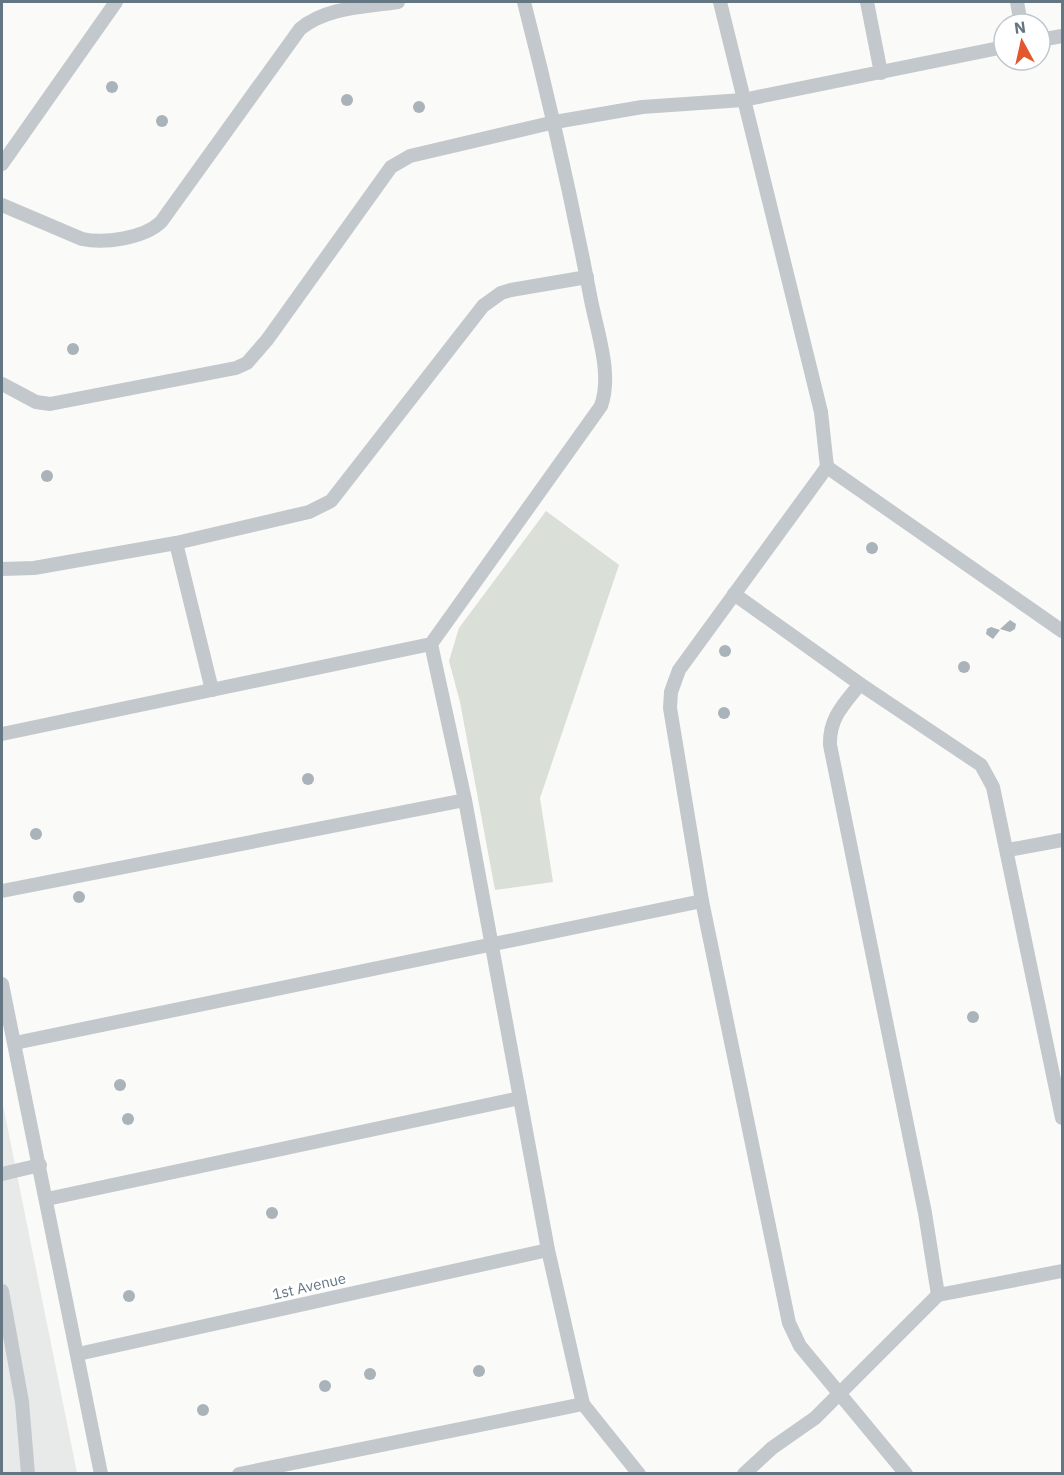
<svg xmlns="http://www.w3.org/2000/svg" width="1064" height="1475" viewBox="0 0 1064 1475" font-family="'IBM Plex Sans',sans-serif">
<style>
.built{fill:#e8e9e9}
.green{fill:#dadfd7}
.building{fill:#aab3b9}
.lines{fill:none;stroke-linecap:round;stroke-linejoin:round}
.minor{stroke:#c3c8cc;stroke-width:14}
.labels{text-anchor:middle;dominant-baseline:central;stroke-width:6;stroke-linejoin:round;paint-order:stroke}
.street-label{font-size:15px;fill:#657683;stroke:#fff}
</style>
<rect width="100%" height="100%" fill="#fafaf8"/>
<!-- built -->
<polygon class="built" points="2,1100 77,1473 2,1473"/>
<!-- green -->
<polygon class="green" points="546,511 619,565 540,798 553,882 495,890 460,702 449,661 459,628"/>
<!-- building -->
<g class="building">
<circle cx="112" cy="87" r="6"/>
<circle cx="347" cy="100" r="6"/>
<circle cx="419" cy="107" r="6"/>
<circle cx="162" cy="121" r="6"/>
<circle cx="73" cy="349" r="6"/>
<circle cx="47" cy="476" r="6"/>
<circle cx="872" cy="548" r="6"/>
<polygon points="1010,620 1016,624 1015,629 1010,632 1000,629"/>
<polygon points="991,627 1000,630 993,639 986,634 987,629"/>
<circle cx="725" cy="651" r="6"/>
<circle cx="964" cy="667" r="6"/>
<circle cx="724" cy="713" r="6"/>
<circle cx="308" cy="779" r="6"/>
<circle cx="36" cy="834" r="6"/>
<circle cx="79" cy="897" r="6"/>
<circle cx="973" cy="1017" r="6"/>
<circle cx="120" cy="1085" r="6"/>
<circle cx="128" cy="1119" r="6"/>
<circle cx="272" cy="1213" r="6"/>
<circle cx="129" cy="1296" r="6"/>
<circle cx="479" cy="1371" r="6"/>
<circle cx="370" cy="1374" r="6"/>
<circle cx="325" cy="1386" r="6"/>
<circle cx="203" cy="1410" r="6"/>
</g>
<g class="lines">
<!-- minor -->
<g class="minor">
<polyline points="720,2 821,412 827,467 679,670 671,692 670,708 702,901 789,1323 800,1346 906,1474"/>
<polyline points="867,2 881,73"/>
<polyline points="1017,2 1021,24"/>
<polyline points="1040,40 1062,36"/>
<polyline points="2,164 116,2"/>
<path d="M2,205L82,239C105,244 144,238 161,222L300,29C326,7 365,7 398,2"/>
<polyline points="2,384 36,402 50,404 236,368 247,363 267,340 391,167 410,156 555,122 642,107 743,100 1004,47"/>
<polyline points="827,467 1062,631"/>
<polyline points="176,543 212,690"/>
<polyline points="2,569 34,568 176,543 309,512 331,501 483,306 501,293 511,290 587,277"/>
<polyline points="734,594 860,684 981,765 993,787 1062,1118"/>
<polyline points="431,644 465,800 548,1250 583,1404 639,1474"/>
<path d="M860,684C844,704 829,718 830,745L925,1213L938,1295L1062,1271"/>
<path d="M2,734L431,644L601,406C613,373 596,329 590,295C571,196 549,99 524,2"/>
<polyline points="1008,850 1062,840"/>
<polyline points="2,891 465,800"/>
<polyline points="2,984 101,1474"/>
<polyline points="15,1043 702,901"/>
<polyline points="2,1174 40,1165"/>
<polyline points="47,1199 520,1098"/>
<polyline points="2,1291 22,1402 28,1474"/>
<polyline points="78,1354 548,1250"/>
<polyline points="239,1474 583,1404"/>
<polyline points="744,1474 772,1448 815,1418 938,1295"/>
</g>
</g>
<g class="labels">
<!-- street labels -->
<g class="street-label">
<text transform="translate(309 1286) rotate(-13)">1st Avenue</text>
</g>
</g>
<!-- border -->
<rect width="1064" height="1475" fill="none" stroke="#657683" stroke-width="6"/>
<!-- north arrow -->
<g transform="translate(1022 42) rotate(352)"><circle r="28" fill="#ffffff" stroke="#c1c8cd" stroke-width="1.5"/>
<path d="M0-4.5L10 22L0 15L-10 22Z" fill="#e4572e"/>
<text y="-9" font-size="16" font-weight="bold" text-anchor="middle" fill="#657683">N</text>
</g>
</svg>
